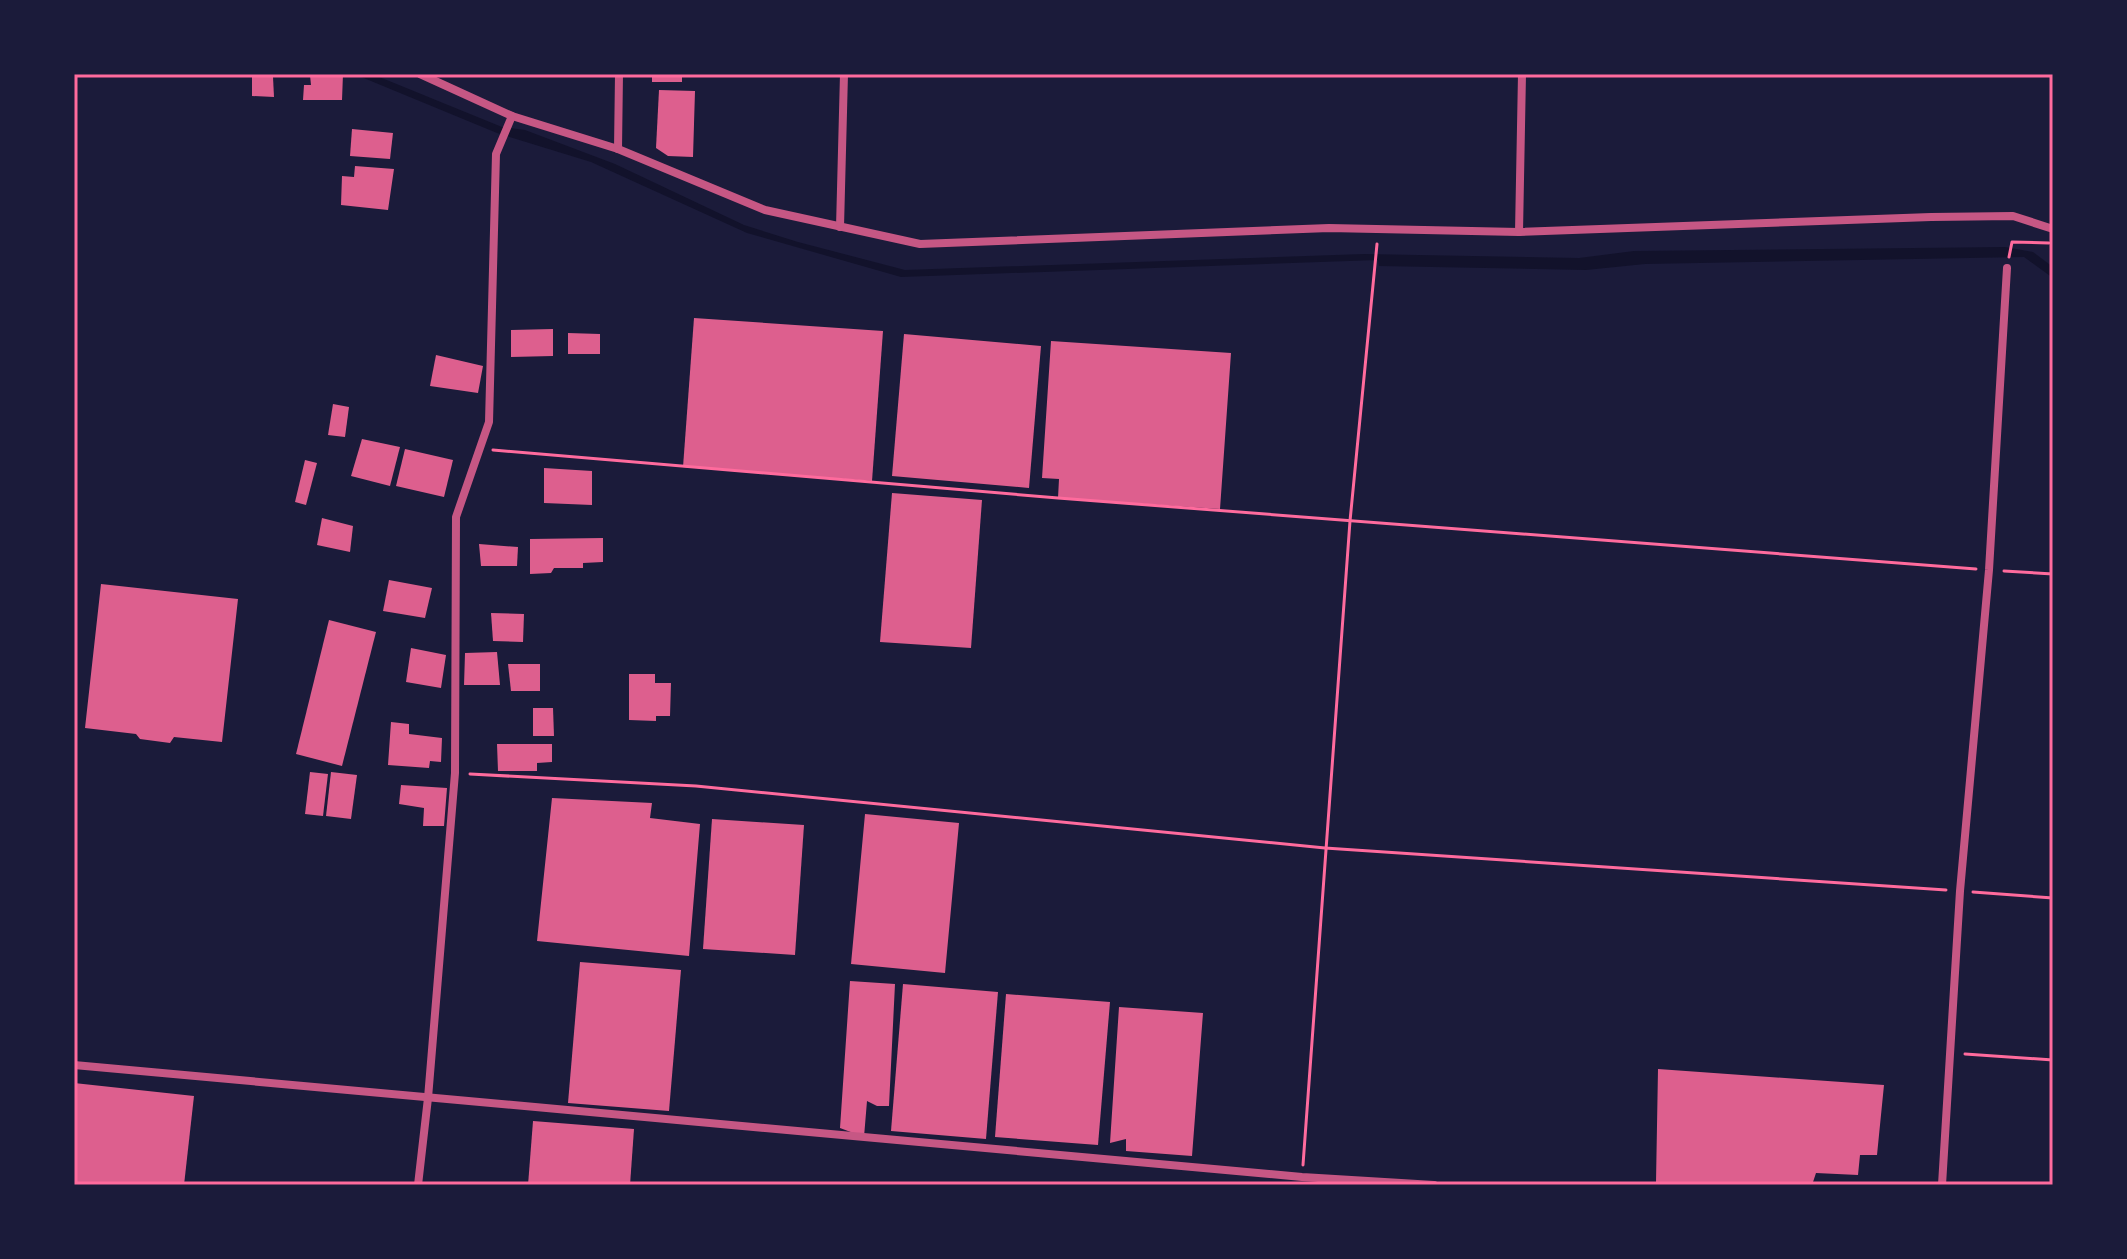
<svg xmlns="http://www.w3.org/2000/svg" width="2127" height="1259" viewBox="0 0 2127 1259" font-family="Lora,serif">
<style>
.water{fill:#12122b}
.building{fill:#dd5f8e}
.lines{fill:none;stroke-linecap:round;stroke-linejoin:round}
.path{stroke:#ff6b9d;stroke-width:3}
.minor{stroke:#c65784;stroke-width:8}
.neatline{fill:none;stroke:#ff6b9d;stroke-width:3}
</style>
<rect width="100%" height="100%" fill="#1b1b3a"/>
<!-- water -->
<polygon class="water" points="354,74 372,74 502,127 525,130 615,164 744,225 798,242 905,270 1364,254 1579,258 1634,251 2005,247 2033,252 2053,267 2053,278 2024,257 1645,264 1586,270 1379,266 1378,260 901,277 747,233 591,162 497,133"/>
<!-- building -->
<g class="building">
<polygon points="343,74 342,100 303,100 304,85 311,85 310,75"/>
<rect x="652" y="74" width="30" height="8"/>
<polygon points="252,77 273,77 274,97 252,96"/>
<polygon points="659,90 695,91 693,157 668,156 656,148"/>
<polygon points="352,129 393,133 390,159 350,156"/>
<polygon points="355,166 394,169 388,210 341,205 342,176 354,177"/>
<polygon points="694,318 883,331 872,481 683,467"/>
<polygon points="553,329 553,356 511,357 511,330"/>
<polygon points="568,333 600,334 600,354 568,354"/>
<polygon points="904,334 1041,346 1029,488 892,476"/>
<polygon points="1051,341 1231,353 1220,509 1058,498 1059,479 1042,478"/>
<polygon points="436,355 483,366 478,393 430,386"/>
<polygon points="333,404 349,407 345,437 328,435"/>
<polygon points="362,439 400,447 390,486 351,476"/>
<polygon points="405,449 453,460 444,497 396,486"/>
<polygon points="305,460 317,463 306,505 295,502"/>
<polygon points="544,468 592,471 592,505 544,503"/>
<polygon points="892,493 982,500 971,648 880,642"/>
<polygon points="322,518 353,526 350,552 317,545"/>
<polygon points="603,538 603,562 583,563 583,568 554,568 551,573 530,574 530,539"/>
<polygon points="479,544 518,547 517,566 481,566"/>
<polygon points="389,580 432,588 425,618 383,611"/>
<polygon points="101,584 238,599 222,742 174,737 170,743 140,739 136,734 85,728"/>
<polygon points="491,613 524,614 523,642 493,641"/>
<polygon points="329,620 376,632 342,766 296,754"/>
<polygon points="411,648 446,655 441,688 406,682"/>
<polygon points="497,652 500,685 464,685 465,653"/>
<polygon points="508,664 540,664 540,691 511,691"/>
<polygon points="629,674 655,674 655,683 671,683 670,716 656,716 656,721 629,720"/>
<polygon points="533,708 553,708 554,736 533,736"/>
<polygon points="391,722 409,724 409,734 442,738 441,762 430,761 429,768 388,765"/>
<polygon points="497,744 552,744 552,762 537,763 537,771 498,771"/>
<polygon points="310,772 328,774 323,816 305,814"/>
<polygon points="331,772 357,775 351,819 326,816"/>
<polygon points="401,785 447,788 444,826 423,826 424,808 399,804"/>
<polygon points="552,798 652,803 650,818 700,824 689,956 537,941"/>
<polygon points="865,814 959,823 945,973 851,964"/>
<polygon points="712,819 804,825 795,955 703,949"/>
<polygon points="580,962 681,970 669,1111 568,1103"/>
<polygon points="850,981 895,984 889,1106 877,1106 867,1101 864,1137 840,1128"/>
<polygon points="903,984 998,992 986,1139 891,1131"/>
<polygon points="1006,994 1110,1002 1098,1145 995,1137"/>
<polygon points="1119,1007 1203,1013 1192,1156 1126,1151 1126,1139 1110,1143"/>
<polygon points="1658,1069 1884,1085 1877,1155 1860,1155 1858,1175 1816,1173 1812,1185 1656,1182"/>
<polygon points="74,1083 194,1096 184,1185 74,1185"/>
<polygon points="533,1121 634,1129 630,1185 528,1185"/>
</g>
<g class="lines">
<!-- path -->
<g class="path">
<polyline points="2009,257 2012,242 2049,243"/>
<polyline points="493,450 1058,498 1976,569"/>
<polyline points="2004,571 2053,574"/>
<polyline points="470,774 696,786 1325,848 1946,890"/>
<polyline points="1973,892 2053,898"/>
<polyline points="1965,1054 2053,1060"/>
<polyline points="1303,1165 1350,521 1377,244"/>
</g>
<!-- minor -->
<g class="minor">
<polyline points="420,74 512,116 618,149 765,210 920,244 1329,228 1519,232 1931,217 2013,216 2053,229"/>
<polyline points="618,149 619,74"/>
<polyline points="840,227 844,74"/>
<polyline points="1519,232 1522,74"/>
<polyline points="74,1065 1302,1177 1434,1185"/>
<polyline points="418,1185 428,1098 455,773 456,517 489,422 496,154 512,116"/>
<polyline points="1942,1185 1960,891 1989,570 2007,268"/>
</g>
</g>
<!-- border -->
<rect width="2127" height="1259" fill="none" stroke="#1b1b3a" stroke-width="152"/>
<rect x="76" y="76" width="1975" height="1107" class="neatline"/>
</svg>
